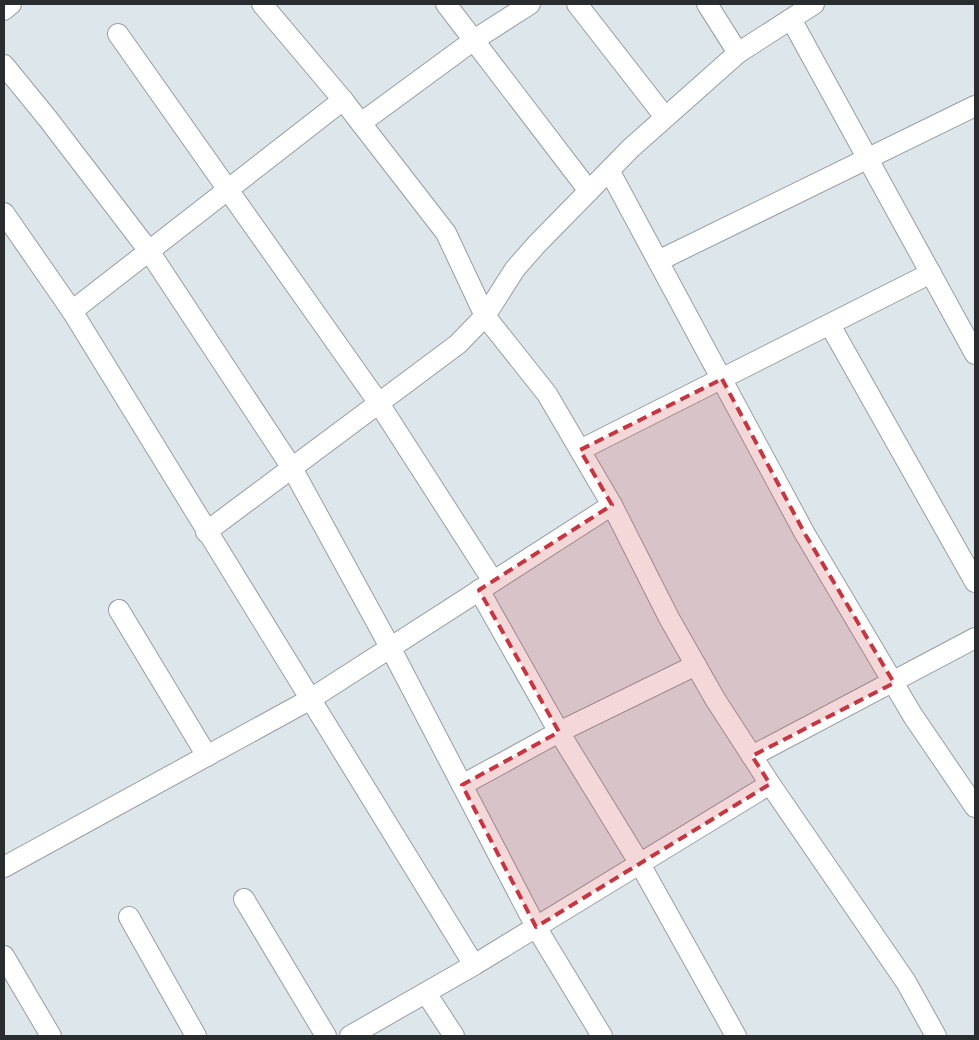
<svg xmlns="http://www.w3.org/2000/svg" width="979" height="1040" viewBox="0 0 979 1040" font-family="Helvetica,sans-serif">
<style>
.lines{fill:none;stroke-linecap:round;stroke-linejoin:round}
.street-casing{stroke:#969ea2;stroke-width:22}
.street{stroke:#fff;stroke-width:20}
.marked{fill:#c63641;fill-opacity:0.2;stroke:#c63641;stroke-width:4;stroke-dasharray:10 6;stroke-linejoin:round}
</style>
<rect width="100%" height="100%" fill="#dde6eb"/>
<g class="lines">
<!-- street casing -->
<g class="street-casing">
<g id="street">
<polyline points="262,4 343,100 446,233 485,316 547,394 612,505 669,618 715,699 770,784 906,982 936,1036"/>
<polyline points="446,4 589,191"/>
<polyline points="577,4 665,117"/>
<polyline points="707,4 738,53"/>
<polyline points="4,10 11,4"/>
<polyline points="791,19 975,354"/>
<polyline points="118,34 378,402 493,581"/>
<polyline points="4,65 48,119 149,251 292,468 390,647 536,927 602,1036"/>
<polyline points="361,123 474,40 530,4"/>
<polyline points="610,172 805,534 913,716 975,807"/>
<polyline points="4,213 72,311 343,100"/>
<polyline points="658,261 975,106"/>
<polyline points="72,311 474,965"/>
<polyline points="830,325 975,582"/>
<polyline points="580,450 931,273"/>
<polyline points="206,532 458,344 485,316 515,269 536,245 631,148 738,53 814,4"/>
<polyline points="479,590 559,732 640,864 736,1036"/>
<polyline points="119,610 207,756"/>
<polyline points="752,756 975,638"/>
<polyline points="462,785 559,732 696,665"/>
<polyline points="4,867 309,700 612,505"/>
<polyline points="244,899 326,1036"/>
<polyline points="129,917 196,1036"/>
<polyline points="4,956 51,1036"/>
<polyline points="426,993 454,1036"/>
<polyline points="350,1036 474,965 770,784"/>
</g>
</g>
<!-- street -->
<use href="#street" class="street"/>
</g>
<!-- marked area -->
<path class="marked" d="M722,379L805,534L894,683L752,756L770,784L536,927L462,785L559,732L479,590L612,505L580,450Z"/>
<!-- border -->
<rect width="979" height="1040" fill="none" stroke="#2a2d2f" stroke-width="10"/>
</svg>
